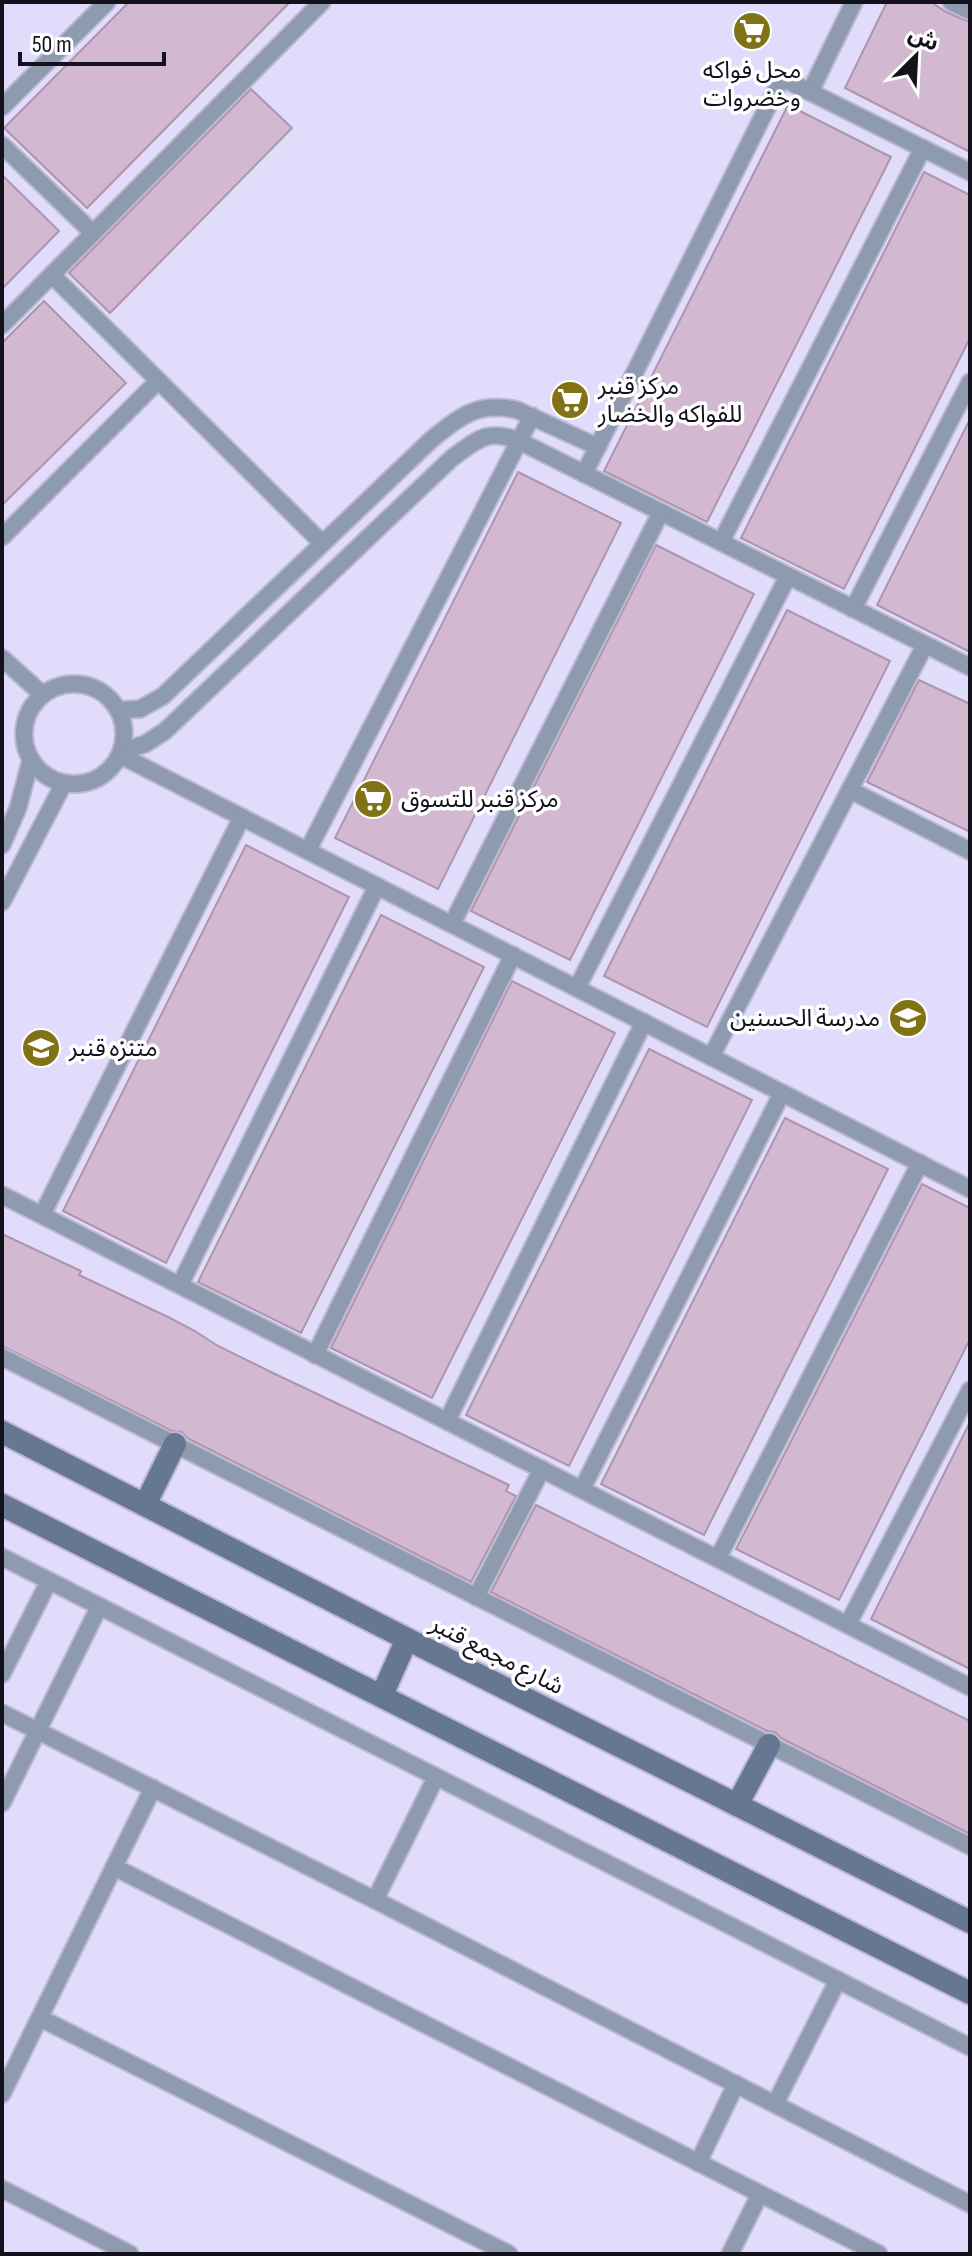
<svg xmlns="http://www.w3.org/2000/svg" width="972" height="2256" viewBox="0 0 972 2256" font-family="'Sofia Sans Condensed','Noto Sans Arabic',sans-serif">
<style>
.building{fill:#d2b9d1;stroke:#ad95ac;stroke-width:2}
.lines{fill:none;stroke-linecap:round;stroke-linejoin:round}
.minor-casing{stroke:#bdb7d4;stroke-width:20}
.secondary-casing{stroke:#bdb7d4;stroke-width:26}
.minor{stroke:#8e9aad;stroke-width:16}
.secondary{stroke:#667792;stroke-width:22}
.labels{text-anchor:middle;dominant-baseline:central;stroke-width:7;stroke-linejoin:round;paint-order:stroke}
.poi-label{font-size:24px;fill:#13111b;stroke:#fff;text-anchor:start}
.street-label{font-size:24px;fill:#13111b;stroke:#fff}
</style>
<rect width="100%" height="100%" fill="#e2dcfc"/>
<!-- building -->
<g class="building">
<polygon points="129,2 290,2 87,208 4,128"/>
<polygon points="887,2 931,2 946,12 970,22 970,152 845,88"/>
<polygon points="251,89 292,128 110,313 69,273"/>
<polygon points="788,105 891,157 707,522 604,471"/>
<polygon points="924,172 970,195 970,338 844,589 741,538"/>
<polygon points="2,175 59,231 2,289"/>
<polygon points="44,301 126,383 2,505 2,343"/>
<polygon points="970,419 970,652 877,605"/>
<polygon points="518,472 621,523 438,889 335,838"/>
<polygon points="656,545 754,594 570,960 471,911"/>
<polygon points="787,610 890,661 707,1027 604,976"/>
<polygon points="919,680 970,704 970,832 867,782"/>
<polygon points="246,845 349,897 166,1263 63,1211"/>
<polygon points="381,915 484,967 301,1333 198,1282"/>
<polygon points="512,981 615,1033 432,1398 331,1348"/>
<polygon points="649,1049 752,1100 569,1466 466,1415"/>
<polygon points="785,1118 888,1169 704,1535 601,1484"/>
<polygon points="922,1184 970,1208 970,1339 839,1600 736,1549"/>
<polygon points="2,1234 81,1271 79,1275 168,1317 195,1331 218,1346 273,1373 509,1485 506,1491 516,1496 471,1582 187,1438 182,1432 172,1431 2,1346"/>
<polygon points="970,1422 970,1669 871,1619"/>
<polygon points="536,1505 970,1721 970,1834 781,1738 775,1732 767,1731 491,1592"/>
</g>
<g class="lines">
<!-- minor casing -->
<g class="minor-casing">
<g id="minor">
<polyline points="951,2 970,11"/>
<polyline points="810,92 854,2"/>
<polyline points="2,107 107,2"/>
<polyline points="2,145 93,233"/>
<polyline points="52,275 322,543"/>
<polyline points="2,325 322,2"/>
<polyline points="584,474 782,78 970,172"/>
<polyline points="2,537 158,381"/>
<polyline points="721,542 923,148"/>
<polyline points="853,609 970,382"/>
<polyline points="2,658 43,695"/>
<circle cx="74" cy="734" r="50"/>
<path d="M118,710L140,709L163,696L432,439C461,416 478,401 517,410L598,447"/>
<path d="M122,751L145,744L165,731L452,458C477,440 487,428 519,441L970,667"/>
<polyline points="120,755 970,1189"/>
<polyline points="850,790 970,851"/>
<polyline points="2,845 18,808 31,759"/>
<polyline points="308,850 532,416"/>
<polyline points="2,902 64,783"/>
<polyline points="452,924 661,512"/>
<polyline points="577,988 788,576"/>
<polyline points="711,1057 925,645"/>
<polyline points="2,1195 970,1687"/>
<polyline points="42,1215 242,817"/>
<polyline points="180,1285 377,886"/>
<polyline points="315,1355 513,955"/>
<polyline points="2,1357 970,1846"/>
<polyline points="447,1421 644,1022"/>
<polyline points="582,1489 782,1093"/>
<polyline points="2,1557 970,2047"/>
<polyline points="718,1558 920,1163"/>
<polyline points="476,1597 542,1469"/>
<polyline points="848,1624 970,1390"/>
<polyline points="2,1674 49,1581"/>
<polyline points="2,1713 375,1900 970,2204"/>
<polyline points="2,1803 99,1607"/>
<polyline points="114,1867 879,2254"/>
<polyline points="375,1900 436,1777"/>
<polyline points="40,2018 509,2254"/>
<polyline points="2,2094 153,1788"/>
<polyline points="775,2104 838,1980"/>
<polyline points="698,2163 736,2084"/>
<polyline points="2,2189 130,2254"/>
<polyline points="730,2254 760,2194"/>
</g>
</g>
<!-- secondary casing -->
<g class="secondary-casing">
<g id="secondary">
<polyline points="2,1432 407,1639 970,1922"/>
<polyline points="2,1505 970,1993"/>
<polyline points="145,1505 175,1444"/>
<polyline points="382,1695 407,1639"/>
<polyline points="737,1805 769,1745"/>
</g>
</g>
<!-- minor -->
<use href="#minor" class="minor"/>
<!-- secondary -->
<use href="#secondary" class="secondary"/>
</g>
<!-- icons -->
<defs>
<g id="supermarket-disc" transform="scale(2)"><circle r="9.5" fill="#817315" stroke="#fff"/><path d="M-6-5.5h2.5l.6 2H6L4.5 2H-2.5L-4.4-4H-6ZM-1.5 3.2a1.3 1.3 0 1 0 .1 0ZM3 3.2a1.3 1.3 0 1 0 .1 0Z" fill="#fff"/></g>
<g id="school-disc" transform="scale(2)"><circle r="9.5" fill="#817315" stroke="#fff"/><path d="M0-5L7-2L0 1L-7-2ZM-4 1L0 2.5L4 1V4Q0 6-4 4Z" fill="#fff"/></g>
</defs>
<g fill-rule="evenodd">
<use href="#supermarket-disc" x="752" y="31"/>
<use href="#supermarket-disc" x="570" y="400"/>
<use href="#supermarket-disc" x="373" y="799"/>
<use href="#school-disc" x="908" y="1018"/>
<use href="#school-disc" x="41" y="1048"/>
</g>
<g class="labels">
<!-- poi labels -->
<g class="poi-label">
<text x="752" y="70" text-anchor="middle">محل فواكه<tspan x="752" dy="28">وخضروات</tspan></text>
<text x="598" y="386">مركز قنبر<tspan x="598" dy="28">للفواكه والخضار</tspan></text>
<text x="401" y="799">مركز قنبر للتسوق</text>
<text x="880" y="1018" text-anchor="end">مدرسة الحسنين</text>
<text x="69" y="1048">متنزه قنبر</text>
</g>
<!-- street labels -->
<g class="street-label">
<text transform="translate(497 1655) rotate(27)">شارع مجمع قنبر</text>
</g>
</g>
<!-- border -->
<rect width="972" height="2256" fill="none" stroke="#13111b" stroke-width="8"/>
<!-- north arrow -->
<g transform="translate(916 56) rotate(24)" stroke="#ffffff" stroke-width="6" paint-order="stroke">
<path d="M0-6L14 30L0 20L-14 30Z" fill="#13111b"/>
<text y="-12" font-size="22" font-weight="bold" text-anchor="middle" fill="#13111b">ش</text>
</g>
<!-- scale -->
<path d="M20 52v12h144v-12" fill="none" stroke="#13111b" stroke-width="4"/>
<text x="32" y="52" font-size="24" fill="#13111b" stroke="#ffffff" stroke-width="6" paint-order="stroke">50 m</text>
</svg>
